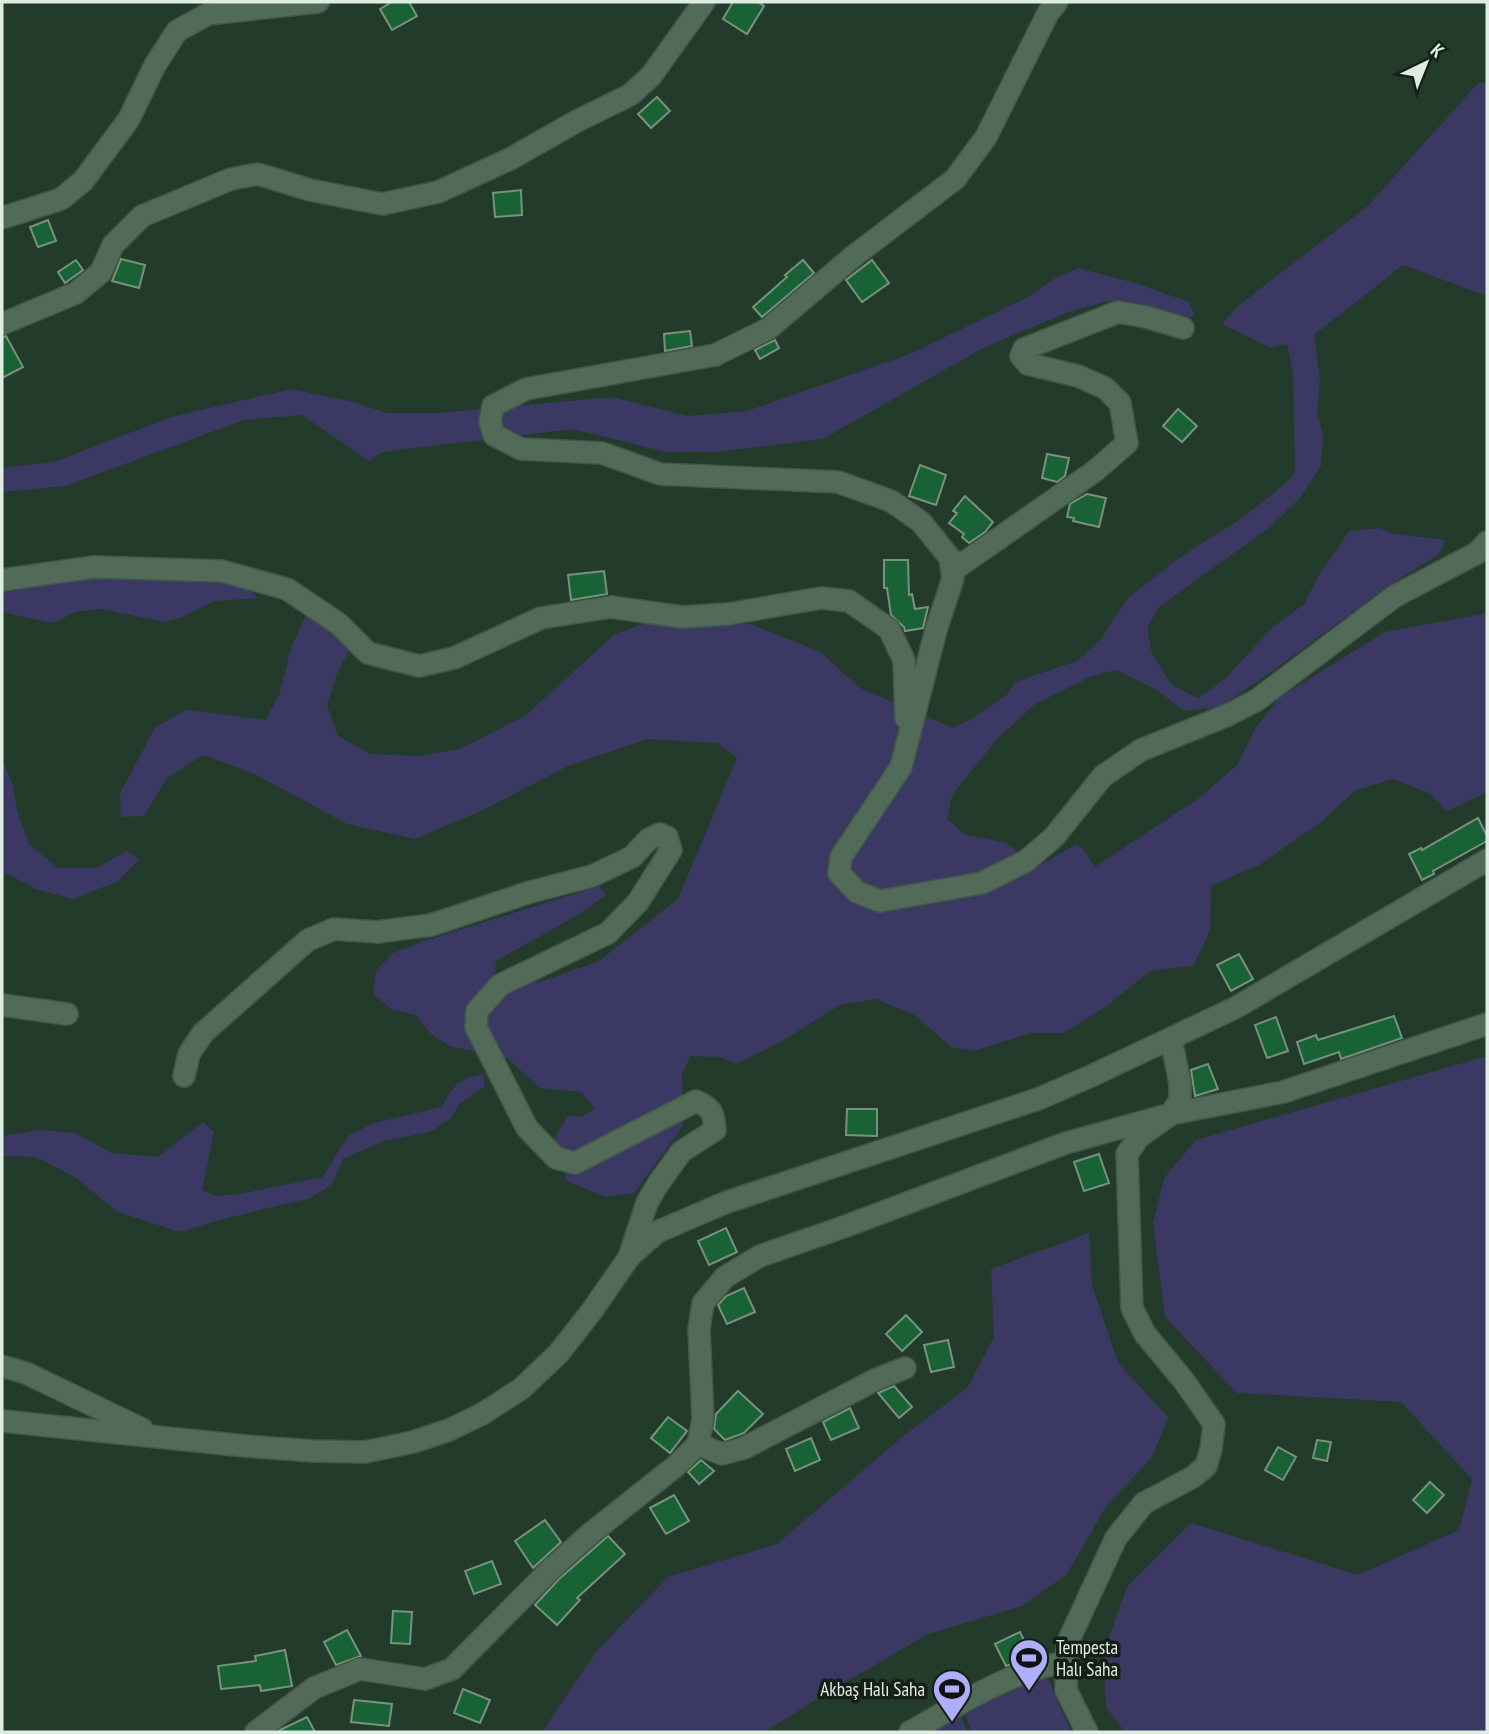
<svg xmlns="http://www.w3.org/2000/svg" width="1489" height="1734" viewBox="0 0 1489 1734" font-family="'PT Sans Narrow',sans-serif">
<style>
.green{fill:#3b3964}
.building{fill:#196236;stroke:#78927e;stroke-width:2}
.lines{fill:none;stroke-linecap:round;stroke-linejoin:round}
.minor-casing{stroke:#425748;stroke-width:24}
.minor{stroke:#526b59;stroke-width:21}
.labels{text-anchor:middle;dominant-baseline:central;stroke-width:7;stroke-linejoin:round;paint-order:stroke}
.poi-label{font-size:19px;fill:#deece1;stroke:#151f17;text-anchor:start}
</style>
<rect width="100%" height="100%" fill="#233b2a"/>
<!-- green -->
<g class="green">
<polygon points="1479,82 1487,84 1487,296 1403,265 1314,335 1320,382 1317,412 1323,437 1321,466 1300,498 1269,528 1160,606 1147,627 1152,654 1172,685 1198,698 1224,680 1272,628 1304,604 1318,577 1349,531 1380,528 1394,534 1445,540 1439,554 1390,585 1263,678 1219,707 1184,711 1157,690 1117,670 1092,676 1035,704 997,739 952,795 947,819 964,834 1006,843 1037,867 1077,844 1083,849 1095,867 1199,798 1237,765 1255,729 1280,697 1385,632 1487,613 1487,792 1447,811 1429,793 1393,779 1356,790 1322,821 1261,864 1211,886 1210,931 1193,966 1150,971 1108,1005 1064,1033 1031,1033 974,1051 951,1047 916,1016 876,999 840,1005 777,1044 736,1064 719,1057 690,1056 682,1075 683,1126 634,1193 606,1197 567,1181 554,1139 568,1116 581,1117 595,1109 581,1092 540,1088 507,1058 449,1046 431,1034 416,1015 392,1010 373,994 376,971 393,953 427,940 599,886 606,895 578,915 496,961 494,977 540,982 599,961 678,899 737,758 718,743 647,739 568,766 483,810 415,839 347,824 255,774 203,755 167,778 144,816 121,817 120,793 155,728 186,710 265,720 279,696 291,648 307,613 323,623 350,648 337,674 327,705 338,736 370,754 419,756 460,749 525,716 615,634 646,623 750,624 819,651 860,688 953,728 970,720 1007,695 1015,682 1077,661 1101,639 1127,599 1179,558 1245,516 1287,482 1295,472 1293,372 1287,344 1271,348 1222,324 1238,306 1369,205"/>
<polygon points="1078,268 1135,283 1189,302 1195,316 1185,319 1134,302 1109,301 1068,312 983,348 823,439 717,452 666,452 573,429 382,452 369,461 302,415 244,420 65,486 2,492 2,468 57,461 171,417 292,389 353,402 387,413 440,413 612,397 687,416 747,411 910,354 1028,297 1057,277"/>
<polygon points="85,577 199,579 244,584 258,598 214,601 183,617 163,622 101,609 76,612 53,623 2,612 2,593"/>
<polygon points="2,759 12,783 18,813 29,844 58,868 96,868 127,851 139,860 118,881 73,899 36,889 2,871"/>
<polygon points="1487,1056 1487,1732 1125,1732 1106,1707 1103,1654 1127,1587 1191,1523 1358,1575 1459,1530 1472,1479 1401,1402 1237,1393 1165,1317 1153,1223 1164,1178 1196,1140"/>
<path d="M484,1074V1087L460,1103L450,1119L430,1132L384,1141L343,1159L332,1184L311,1198L223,1219L180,1232L118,1212L75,1177L36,1157L2,1156V1136L38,1130L75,1133L112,1153L158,1157L203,1122L214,1132L202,1190L215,1196L240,1194L323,1177L348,1136L374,1123L442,1107C452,1086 460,1078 484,1074Z"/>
<polygon points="1089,1233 1092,1285 1118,1363 1168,1417 1152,1457 1106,1507 1066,1575 1022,1606 928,1634 820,1697 765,1732 542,1732 596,1652 668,1577 777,1544 901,1438 967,1388 994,1337 991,1269"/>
<polygon points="1046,1674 1071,1732 972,1732 963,1710"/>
<polygon points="960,1713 967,1732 921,1732"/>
</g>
<!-- building -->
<g class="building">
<polygon points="392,2 409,2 417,16 392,30 380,9"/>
<polygon points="733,2 758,2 764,6 747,34 723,19"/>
<polygon points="657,97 670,111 651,128 638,114"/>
<polygon points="521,190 522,215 495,217 493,193"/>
<polygon points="48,220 56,241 38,247 30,227"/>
<polygon points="121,259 145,265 139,288 112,281"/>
<polygon points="76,260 83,270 65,283 58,272"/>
<polygon points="803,260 814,273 762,317 753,307 787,277 785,275"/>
<polygon points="872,260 889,283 862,302 846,280"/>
<polygon points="690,331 692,346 665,351 664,334"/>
<polygon points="6,336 23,367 2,378 2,337"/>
<polygon points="775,340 779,348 760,359 755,350"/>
<polygon points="1178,409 1197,426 1182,442 1163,426"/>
<polygon points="1047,454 1069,458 1065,476 1057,482 1042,478"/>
<polygon points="920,465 946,475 936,505 909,496"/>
<polygon points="1087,494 1106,498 1099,527 1073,521 1074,518 1067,517 1070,504"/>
<polygon points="965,496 993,522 985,532 969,543 962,537 964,534 949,523 957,513 953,511"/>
<polygon points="884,560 908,560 909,595 912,594 915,609 928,607 923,628 905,631 904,627 891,615 887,588 884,588"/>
<polygon points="604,571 607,594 571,600 568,575"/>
<polygon points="1478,818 1487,836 1487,841 1433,871 1434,874 1422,880 1409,854 1421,848 1422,850"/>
<polygon points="1239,954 1253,979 1231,991 1217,965"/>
<polygon points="1394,1016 1402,1038 1341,1059 1339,1052 1304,1064 1297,1042 1316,1035 1318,1040"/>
<polygon points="1276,1017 1288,1051 1267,1058 1255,1025"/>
<polygon points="1208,1064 1218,1089 1195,1096 1191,1070"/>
<polygon points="847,1109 877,1109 877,1136 846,1135"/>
<polygon points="1099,1154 1109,1183 1084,1191 1074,1162"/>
<polygon points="726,1228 737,1252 709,1265 698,1241"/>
<polygon points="744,1288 755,1312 727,1324 718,1305 726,1296"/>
<polygon points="906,1315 922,1332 902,1351 886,1334"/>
<polygon points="948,1340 954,1367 931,1372 924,1345"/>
<polygon points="894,1386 912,1407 899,1418 878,1393"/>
<polygon points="738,1391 763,1414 744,1433 725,1440 714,1429 716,1414"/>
<polygon points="850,1408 859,1428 831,1440 823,1422"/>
<polygon points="668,1417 687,1431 670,1453 651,1438"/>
<polygon points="811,1438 820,1460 795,1471 786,1449"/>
<polygon points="1317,1440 1331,1442 1327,1461 1313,1458"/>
<polygon points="1278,1447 1296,1457 1283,1480 1265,1470"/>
<polygon points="701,1460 714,1471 699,1484 688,1472"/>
<polygon points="1430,1482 1444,1495 1427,1513 1413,1500"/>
<polygon points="674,1495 689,1521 666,1534 650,1508"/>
<polygon points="545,1520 561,1542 533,1568 515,1541"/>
<polygon points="608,1536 625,1554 577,1598 580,1600 557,1625 535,1605 559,1579"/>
<polygon points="492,1561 501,1584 474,1594 465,1571"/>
<polygon points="393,1611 412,1612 410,1644 391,1643"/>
<polygon points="347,1630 361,1656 336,1665 324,1642"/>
<polygon points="1020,1632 1032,1657 1006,1666 995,1644"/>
<polygon points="285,1650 292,1686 261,1691 260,1685 221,1689 218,1666 256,1661 255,1656"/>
<polygon points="463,1689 490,1700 480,1723 454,1713"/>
<polygon points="354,1700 392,1704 389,1726 351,1722"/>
<polygon points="307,1717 315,1732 277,1732 282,1729"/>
</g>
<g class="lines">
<!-- minor casing -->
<g class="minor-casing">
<g id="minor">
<polyline points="1057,2 1048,13 986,137 955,179 855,255 768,329 715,355 526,389 493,406 490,422 494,435 521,449 602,453 660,474 838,482 891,501 921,522 950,558 953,578 936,630 901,767 841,857 839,873 857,892 880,901 982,883 1026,861 1054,837 1103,776 1141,750 1228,715 1257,700 1395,596 1477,553 1487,542"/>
<polyline points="2,218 61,199 83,181 129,119 154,67 177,31 208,14 318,2"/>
<polyline points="2,324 76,293 101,272 113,245 142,216 231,179 258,174 310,190 382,204 438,192 510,159 577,121 630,95 651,76 704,2"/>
<polyline points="952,571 1095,471 1127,443 1120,403 1105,388 1078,376 1028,364 1021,356 1024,349 1118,312 1146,317 1183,328"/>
<polyline points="2,580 94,567 222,571 287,589 339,624 368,653 419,666 454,658 541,618 611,607 682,617 728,614 821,598 849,601 889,629 904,660 906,718"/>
<polyline points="2,1005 67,1014"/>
<path d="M184,1076L189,1054L203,1033L308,940L334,929L377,932L431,925L530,892L592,876L632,857L649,839L660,834L667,837L671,850L638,902L608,933L500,985L477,1011L476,1027L527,1128L556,1158L575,1163L696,1101C712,1108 714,1113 715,1130L681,1152L658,1184L647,1203L630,1254"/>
<polyline points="2,1366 26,1373 142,1429"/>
<polyline points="2,1421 245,1446 313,1451 365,1452 413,1442 449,1430 482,1414 521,1389 558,1354 591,1312 630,1256 657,1232 727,1202 1038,1099 1091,1076 1235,1008 1487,860"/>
<polyline points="698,1444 722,1454 744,1448 877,1379 905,1368"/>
<polyline points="256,1732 314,1688 360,1669 425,1679 452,1669 550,1570 590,1534 677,1465 698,1444 703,1419 699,1329 703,1303 725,1277 760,1256 849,1225 1066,1143 1171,1114 1283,1092 1487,1024"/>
<path d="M910,1732C960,1704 1009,1671 1066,1662"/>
<polyline points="1087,1732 1066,1690 1067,1644 1116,1538 1144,1503 1193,1477 1206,1466 1211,1449 1214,1424 1184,1381 1145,1334 1132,1308 1127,1154 1139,1137 1171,1114 1180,1100 1180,1083 1171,1039"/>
</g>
</g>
<!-- minor -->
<use href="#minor" class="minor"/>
</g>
<!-- icons -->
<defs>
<g id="stadium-pin" transform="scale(2.0125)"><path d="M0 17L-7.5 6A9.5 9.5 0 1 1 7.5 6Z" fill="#aeaefa" stroke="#151f17"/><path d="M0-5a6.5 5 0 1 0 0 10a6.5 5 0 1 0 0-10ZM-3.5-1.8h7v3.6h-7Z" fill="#111"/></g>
</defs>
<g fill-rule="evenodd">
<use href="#stadium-pin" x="1029" y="1658"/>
<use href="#stadium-pin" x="952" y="1689"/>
</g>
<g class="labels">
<!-- poi labels -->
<g class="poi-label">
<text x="1056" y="1647">Tempesta<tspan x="1056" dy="22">Halı Saha</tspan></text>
<text x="925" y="1689" text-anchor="end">Akbaş Halı Saha</text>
</g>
</g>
<!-- border -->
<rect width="1489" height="1734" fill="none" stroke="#deece1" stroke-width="7"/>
<!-- north arrow -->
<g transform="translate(1426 63) rotate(43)" stroke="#151f17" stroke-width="5" paint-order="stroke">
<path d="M0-5L12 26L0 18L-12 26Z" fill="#deece1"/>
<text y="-10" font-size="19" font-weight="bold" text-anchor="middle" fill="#deece1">K</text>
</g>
</svg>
